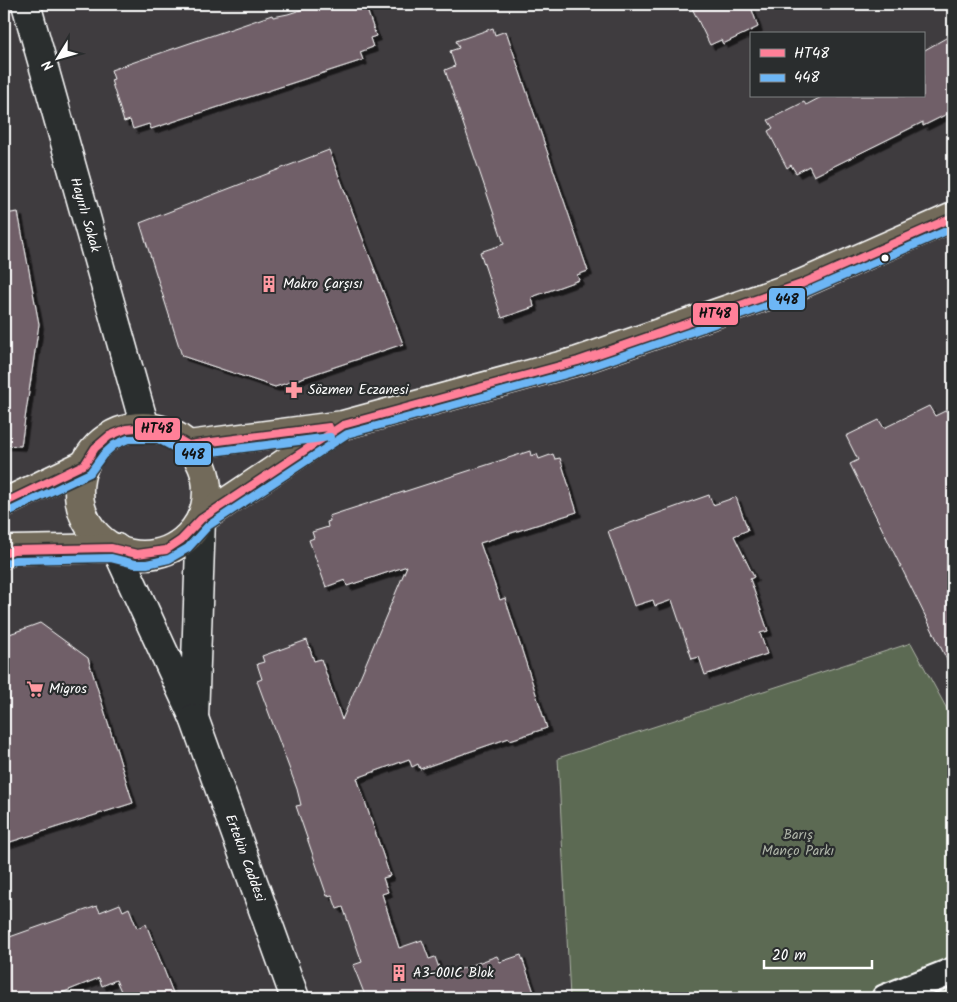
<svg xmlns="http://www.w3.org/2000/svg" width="957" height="1002" viewBox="0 0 957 1002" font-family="Kalam,sans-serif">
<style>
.green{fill:#5c6a52;stroke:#aeb4a8}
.building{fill:#705e67;stroke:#fff;filter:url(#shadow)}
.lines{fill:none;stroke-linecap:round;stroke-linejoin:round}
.pedestrian-casing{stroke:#fff;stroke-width:30}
.minor-casing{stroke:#fff;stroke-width:31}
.secondary-casing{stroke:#fff;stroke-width:31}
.primary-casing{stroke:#fff;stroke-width:31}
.pedestrian{stroke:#2a2d2e;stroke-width:26}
.minor{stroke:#2a2d2e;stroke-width:28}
.secondary{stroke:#2a2d2e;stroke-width:28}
.primary{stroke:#726b5a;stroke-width:28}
.bus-1-casing{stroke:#2a2d2e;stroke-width:11}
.bus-2-casing{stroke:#2a2d2e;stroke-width:11}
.bus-1{stroke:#ff8098;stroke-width:8}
.bus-2{stroke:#6db6f5;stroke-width:8}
.bus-dot{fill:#fff;stroke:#2a2d2e;stroke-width:2}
.labels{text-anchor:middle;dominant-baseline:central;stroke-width:4.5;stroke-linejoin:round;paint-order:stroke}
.street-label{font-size:14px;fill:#fff;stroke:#2a2d2e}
.poi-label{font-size:14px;fill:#fff;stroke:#2a2d2e;text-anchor:start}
.park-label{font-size:14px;fill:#aeb4a8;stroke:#2a2d2e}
.line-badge{stroke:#2a2d2e;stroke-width:2}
.pale-badge-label{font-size:14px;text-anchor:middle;font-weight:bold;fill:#111}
</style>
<defs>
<filter id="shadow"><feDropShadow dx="4.5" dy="4.5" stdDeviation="0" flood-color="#0009"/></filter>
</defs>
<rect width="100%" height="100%" fill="#3f3c3f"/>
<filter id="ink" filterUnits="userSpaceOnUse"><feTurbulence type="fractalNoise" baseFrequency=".02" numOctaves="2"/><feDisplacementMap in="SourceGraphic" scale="10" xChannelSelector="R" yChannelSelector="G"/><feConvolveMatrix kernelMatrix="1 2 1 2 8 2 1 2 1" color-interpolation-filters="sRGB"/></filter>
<g filter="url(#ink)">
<!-- green -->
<polygon class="green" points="911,643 953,720 953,998 570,998 558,758"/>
<!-- building -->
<g class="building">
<polygon points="319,4 365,4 376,36 370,38 373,47 360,52 363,60 151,129 149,124 133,129 130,120 124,122 111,80 114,79 111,70 272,15 273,17 288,14"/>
<polygon points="690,4 750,4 758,27 723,44 721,40 710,45"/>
<polygon points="493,28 495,35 506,31 588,271 577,275 579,280 532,297 534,307 502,318 480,252 504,244 445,70 455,66 450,51 459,48 456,41"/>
<polygon points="953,34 953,111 923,126 923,122 814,176 809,166 796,173 791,165 787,168 768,131 773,128 768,120 804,102 806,105 823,96 923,96 923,51"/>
<polygon points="329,150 403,344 275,387 182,356 140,223"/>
<polygon points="18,212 39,324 21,446 4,445 4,214"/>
<polygon points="929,406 935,416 953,407 953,672 850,464 858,460 846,436 879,420 884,428"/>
<polygon points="530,451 531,456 537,454 539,459 553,454 555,459 560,458 577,512 480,543 500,600 505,598 547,728 510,740 509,738 420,769 418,764 412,767 409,759 357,778 390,876 383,878 388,892 382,894 399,948 422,940 429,959 435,957 442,976 497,956 500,962 521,955 536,998 366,998 353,965 362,962 343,907 337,909 332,895 327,896 296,806 301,805 297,789 257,681 262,679 257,664 264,662 262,656 307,640 314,661 321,659 342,720 407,566 347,586 345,580 326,587 309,540 314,538 312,532 328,527 327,522 330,521 329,516"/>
<polygon points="709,495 713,505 736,497 748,530 734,536 754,577 750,579 768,631 760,633 767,654 705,675 699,657 692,659 672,600 655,606 653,600 634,606 608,531"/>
<polygon points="40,623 88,658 133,803 4,844 4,636"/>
<polygon points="120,904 123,911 129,908 137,928 146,924 175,998 124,998 116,980 102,986 99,978 49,998 4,998 4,939 97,906 100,912"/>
</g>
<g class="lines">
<!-- pedestrian casing -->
<g class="pedestrian-casing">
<polyline id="pedestrian" points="885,998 953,971"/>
</g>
<!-- minor casing -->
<g class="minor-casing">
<polyline id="minor" points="26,4 145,427"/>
</g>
<!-- secondary casing -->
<g class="secondary-casing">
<g id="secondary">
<polyline points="116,548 194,718 201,519"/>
<polyline points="194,718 295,998"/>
</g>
</g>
<!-- primary casing -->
<g class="primary-casing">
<g id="primary">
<circle cx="143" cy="491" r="64"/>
<polyline points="188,445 343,425 578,361 801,284 953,217"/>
<polyline points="4,503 85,464"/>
<polyline points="201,519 337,428"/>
<polyline points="4,554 13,550 116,548"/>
</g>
</g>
<!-- pedestrian -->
<use href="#pedestrian" class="pedestrian"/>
<!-- minor -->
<use href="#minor" class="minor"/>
<!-- secondary -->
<use href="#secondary" class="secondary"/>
<!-- primary -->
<use href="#primary" class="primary"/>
<!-- bus-1 casing -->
<g class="bus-1-casing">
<g id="bus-1">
<polyline points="4,503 85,464 95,448 109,436 126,429 145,427 161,429 188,445 329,427"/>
<polyline points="4,554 13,550 111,548 137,554 166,550 181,540 201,519 343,425 578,361 801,284 953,217"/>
</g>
</g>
<!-- bus-2 casing -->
<g class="bus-2-casing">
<g id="bus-2">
<polyline points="8,512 90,473 103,455 114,445 128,439 158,439 188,455 330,437"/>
<polyline points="8,563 15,560 111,558 135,564 147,564 169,559 188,548 208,526 347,434 581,370 804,293 953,228"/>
</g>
</g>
<!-- bus-1 -->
<use href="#bus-1" class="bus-1"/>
<!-- bus-2 -->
<use href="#bus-2" class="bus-2"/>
</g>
</g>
<!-- icons -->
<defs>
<g id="building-bare" transform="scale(1.35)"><path d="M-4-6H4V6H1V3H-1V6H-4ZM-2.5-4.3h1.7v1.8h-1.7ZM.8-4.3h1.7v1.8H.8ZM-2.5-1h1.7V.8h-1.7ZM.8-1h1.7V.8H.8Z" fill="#ff9aa2" stroke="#2a2d2e" stroke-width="2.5" paint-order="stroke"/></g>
<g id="pharmacy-bare" transform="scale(1.35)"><path d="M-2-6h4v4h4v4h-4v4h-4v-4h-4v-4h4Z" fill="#ff9aa2" stroke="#2a2d2e" stroke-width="2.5" paint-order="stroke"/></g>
<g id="supermarket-bare" transform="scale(1.35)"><path d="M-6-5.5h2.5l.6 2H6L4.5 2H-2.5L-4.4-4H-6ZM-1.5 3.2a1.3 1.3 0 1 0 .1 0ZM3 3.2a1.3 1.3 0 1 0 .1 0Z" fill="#ff9aa2" stroke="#2a2d2e" stroke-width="2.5" paint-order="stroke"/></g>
</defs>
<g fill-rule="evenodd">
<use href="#building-bare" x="269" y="284"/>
<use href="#pharmacy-bare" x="294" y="390"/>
<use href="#supermarket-bare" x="35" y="689"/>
<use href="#building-bare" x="399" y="973"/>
</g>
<!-- markers -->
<circle class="bus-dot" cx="885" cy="258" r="4.5"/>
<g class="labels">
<!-- street labels -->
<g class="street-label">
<text transform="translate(85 215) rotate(74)">Hayırlı Sokak</text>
<text transform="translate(245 858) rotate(70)">Ertekin Caddesi</text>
</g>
<!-- poi labels -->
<g class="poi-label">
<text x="283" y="284">Makro Çarşısı</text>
<text x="308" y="390">Sözmen Eczanesi</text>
<text x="49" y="689">Migros</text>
<text x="413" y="973">A3-001C Blok</text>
</g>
<!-- park labels -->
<g class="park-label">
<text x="798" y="835">Barış<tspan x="798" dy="16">Manço Parkı</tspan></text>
</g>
</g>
<g class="line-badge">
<rect x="768" y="287" width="38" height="24" rx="5" fill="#6db6f5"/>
<rect x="692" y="302" width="47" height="24" rx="5" fill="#ff8098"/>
<rect x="134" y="417" width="47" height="24" rx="5" fill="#ff8098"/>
<rect x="174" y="442" width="38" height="24" rx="5" fill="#6db6f5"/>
</g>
<g class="pale-badge-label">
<text x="787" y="304">448</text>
<text x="715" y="318">HT48</text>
<text x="157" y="433">HT48</text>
<text x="193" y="459">448</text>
</g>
<!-- margin -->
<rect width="957" height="1002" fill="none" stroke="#2a2d2e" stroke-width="20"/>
<rect x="10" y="10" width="937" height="982" fill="none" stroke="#fff" stroke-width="2" filter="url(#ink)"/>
<!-- legend -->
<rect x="750" y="32" width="175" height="65" fill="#2a2d2e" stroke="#7f8182"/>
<rect x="760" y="49" width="25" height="8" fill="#ff8098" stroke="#7f8182"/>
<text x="794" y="58" font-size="15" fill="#ffffff">HT48</text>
<rect x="760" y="74" width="25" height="8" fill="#6db6f5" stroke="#7f8182"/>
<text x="794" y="82" font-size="15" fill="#ffffff">448</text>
<!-- north arrow -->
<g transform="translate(58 58) rotate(233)" stroke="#2a2d2e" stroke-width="4" paint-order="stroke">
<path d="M0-4L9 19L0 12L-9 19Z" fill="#ffffff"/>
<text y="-8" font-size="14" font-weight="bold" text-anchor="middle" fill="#ffffff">N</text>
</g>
<!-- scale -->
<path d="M764 960v8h108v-8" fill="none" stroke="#ffffff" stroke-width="2.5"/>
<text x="772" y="960" font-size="15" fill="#ffffff" stroke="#2a2d2e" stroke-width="4" paint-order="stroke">20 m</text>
</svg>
